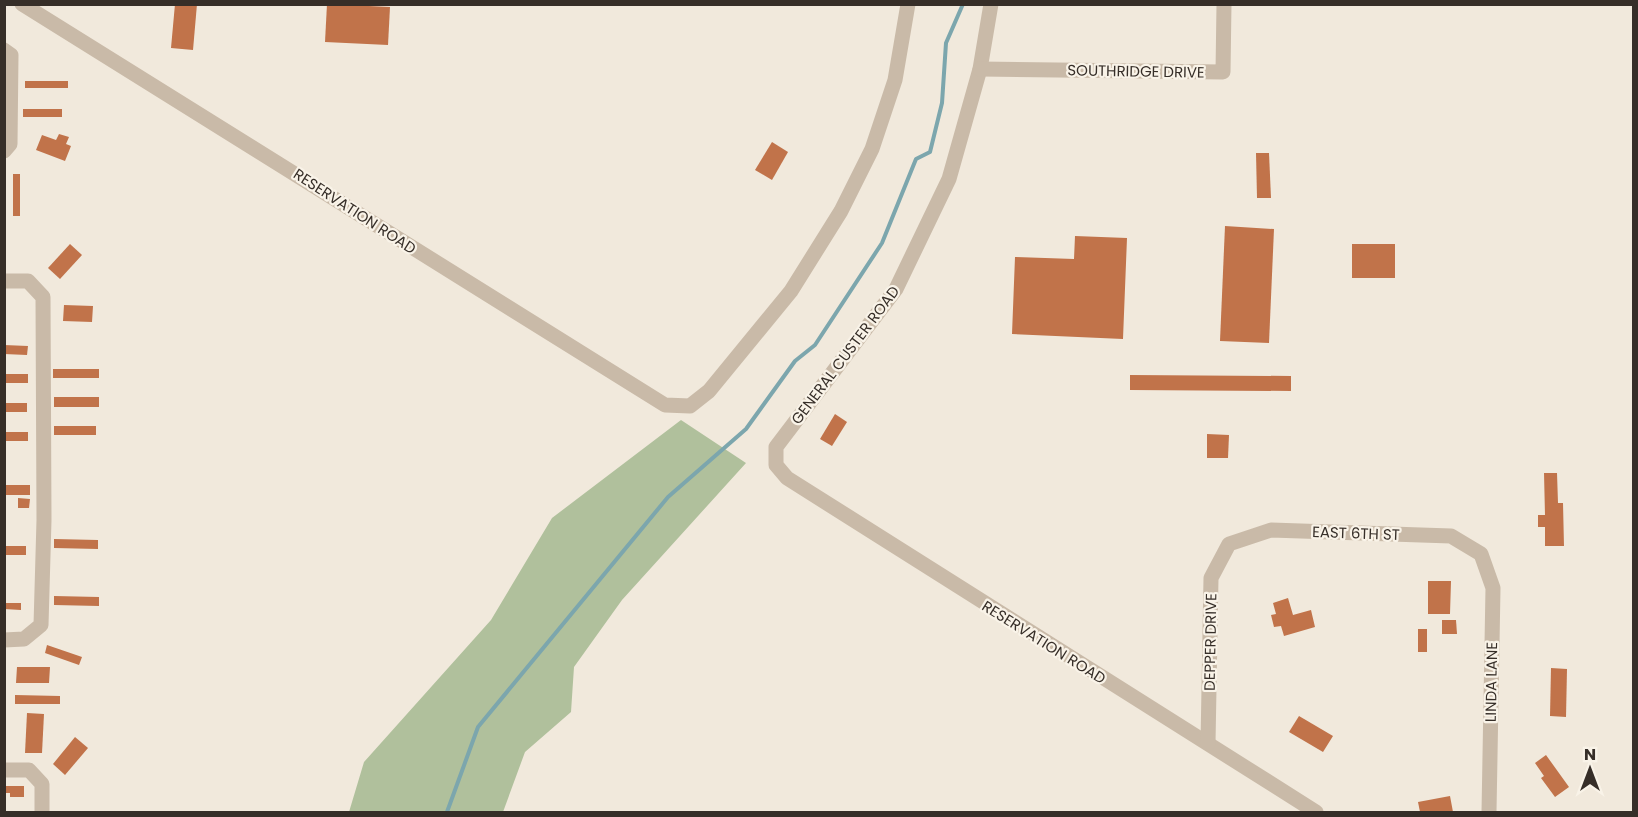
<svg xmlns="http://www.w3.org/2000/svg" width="1638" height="817" viewBox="0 0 1638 817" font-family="Poppins,sans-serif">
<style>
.green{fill:#b0c09c}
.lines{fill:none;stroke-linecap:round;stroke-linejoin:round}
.stream{stroke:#7ca6ad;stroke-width:4}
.building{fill:#c1734a}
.street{stroke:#c9baa8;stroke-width:15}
.labels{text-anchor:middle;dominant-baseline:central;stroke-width:4.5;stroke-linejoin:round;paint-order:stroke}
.street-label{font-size:15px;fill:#362e28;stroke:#f9f3e8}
</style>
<rect width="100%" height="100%" fill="#f1e9dc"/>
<!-- green -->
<polygon class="green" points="681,420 746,463 622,600 574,667 571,712 525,752 503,812 349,812 364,762 491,620 552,518"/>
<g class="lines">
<!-- stream -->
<polyline class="stream" points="447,812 478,727 668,497 746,429 795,361 815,345 882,243 916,159 930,152 942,103 946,43 963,4"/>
</g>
<!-- building -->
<g class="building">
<polygon points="175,4 197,4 193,50 171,48"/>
<polygon points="327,4 390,7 388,45 325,42"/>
<rect x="25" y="81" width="43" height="7"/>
<rect x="23" y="109" width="39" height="8"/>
<polygon points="59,134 69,137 66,144 71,146 65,161 36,150 42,135 56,140"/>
<polygon points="772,142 788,152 772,180 755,170"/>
<polygon points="1256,153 1269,153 1271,198 1257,198"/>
<rect x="13" y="174" width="7" height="42"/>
<polygon points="1225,226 1274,229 1269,343 1220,341"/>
<polygon points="1075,236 1127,238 1123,339 1012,334 1015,257 1074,259"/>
<polygon points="70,244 82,255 60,279 48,268"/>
<rect x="1352" y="244" width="43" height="34"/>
<polygon points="64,305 93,306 92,322 63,321"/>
<polygon points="4,345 28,346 27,355 4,354"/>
<rect x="53" y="369" width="46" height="9"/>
<rect x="4" y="374" width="24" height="9"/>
<polygon points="1130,375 1291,376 1291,391 1130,390"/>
<rect x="54" y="397" width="45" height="10"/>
<rect x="4" y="403" width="23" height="9"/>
<polygon points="835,414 847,422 832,446 820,439"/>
<rect x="54" y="426" width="42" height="9"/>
<rect x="4" y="432" width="24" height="9"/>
<polygon points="1207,434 1229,435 1228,458 1207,458"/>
<polygon points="1544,473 1557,473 1558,503 1563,503 1564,546 1545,546 1545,527 1538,527 1538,515 1545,515"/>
<rect x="4" y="485" width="26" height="10"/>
<polygon points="18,498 30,499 29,508 18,508"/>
<polygon points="54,539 98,540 98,549 54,548"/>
<rect x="4" y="546" width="22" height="9"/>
<polygon points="1428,581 1451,581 1450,614 1428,614"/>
<polygon points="54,596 99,597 99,606 54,605"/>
<polygon points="1288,598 1293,615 1311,610 1315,627 1284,636 1281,626 1274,627 1271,615 1276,614 1273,603"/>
<polygon points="4,603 21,603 21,610 4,609"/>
<polygon points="1442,620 1456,620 1457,634 1442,634"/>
<rect x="1418" y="629" width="9" height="23"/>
<polygon points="47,645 82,657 79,665 45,653"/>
<polygon points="17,667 50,667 49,683 16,683"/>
<polygon points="1551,668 1567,669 1566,717 1550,716"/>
<polygon points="15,695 60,696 60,704 15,704"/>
<polygon points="27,713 44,714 42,753 25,753"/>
<polygon points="1299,716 1333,736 1323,752 1289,732"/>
<polygon points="75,737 88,748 65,775 53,764"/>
<polygon points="1546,755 1569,787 1555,797 1541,778 1544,776 1535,763"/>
<polygon points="4,786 24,786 24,797 10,797 10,793 4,793"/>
<polygon points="1450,796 1453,812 1420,812 1418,802"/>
</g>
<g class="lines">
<!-- street -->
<g class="street">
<polyline points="22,4 665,405 690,406 709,391 791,291 841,211 872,149 895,80 908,4"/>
<polyline points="991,4 980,69 949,179 896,289 776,447 776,465 787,478 1316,812"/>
<polyline points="4,50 11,55 10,144 4,151"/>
<polyline points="980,69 1223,72 1224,4"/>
<polyline points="4,281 28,281 43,297 44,520 41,625 24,639 4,640"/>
<polyline points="1208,743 1211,578 1229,544 1271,530 1451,536 1481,554 1493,588 1489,812"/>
<polyline points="4,770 29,770 42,784 42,812"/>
</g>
</g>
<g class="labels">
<!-- street labels -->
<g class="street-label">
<text transform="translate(1136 71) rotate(1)">SOUTHRIDGE DRIVE</text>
<text transform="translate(355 211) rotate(33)">RESERVATION ROAD</text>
<text transform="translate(845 355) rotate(-53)">GENERAL CUSTER ROAD</text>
<text transform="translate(1356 533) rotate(2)">EAST 6TH ST</text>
<text transform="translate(1044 642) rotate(32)">RESERVATION ROAD</text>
<text transform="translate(1210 642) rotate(-89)">DEPPER DRIVE</text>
<text transform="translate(1491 682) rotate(-89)">LINDA LANE</text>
</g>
</g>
<!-- border -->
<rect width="1638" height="817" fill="none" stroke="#362e28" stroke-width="12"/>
<!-- north arrow -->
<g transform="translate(1590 769)" stroke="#f9f3e8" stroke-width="4.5" paint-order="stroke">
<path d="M0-4.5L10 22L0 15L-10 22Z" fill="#362e28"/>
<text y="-9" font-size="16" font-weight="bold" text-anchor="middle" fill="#362e28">N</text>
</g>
</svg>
